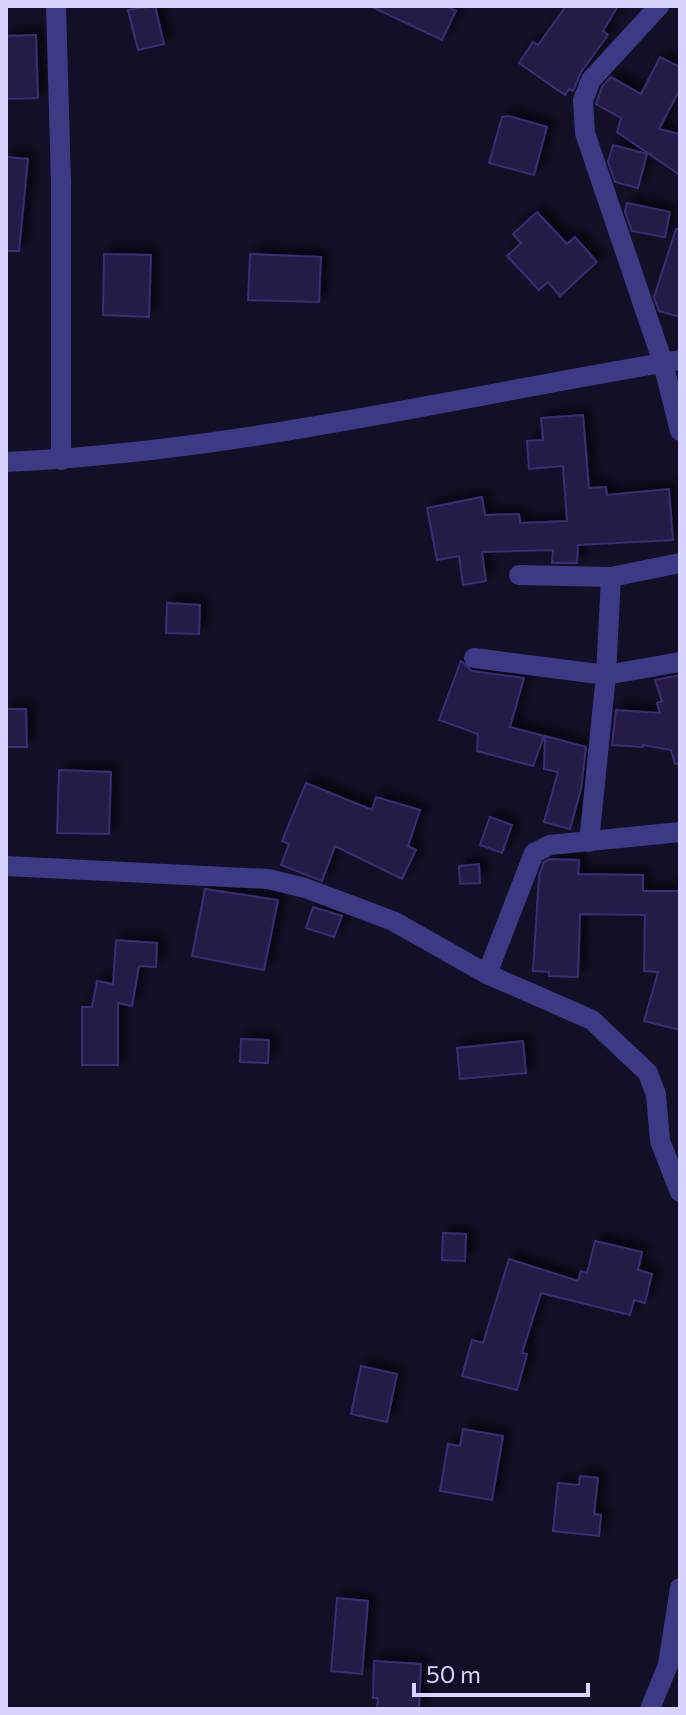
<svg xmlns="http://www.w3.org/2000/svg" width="686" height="1715" viewBox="0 0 686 1715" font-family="Commissioner,sans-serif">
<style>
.building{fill:#241b47;stroke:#3b2d73;stroke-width:2;filter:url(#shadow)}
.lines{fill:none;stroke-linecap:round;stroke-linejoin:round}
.street{stroke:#3d3a85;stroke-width:20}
</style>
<defs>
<filter id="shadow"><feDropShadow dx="7" dy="-7" stdDeviation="4" flood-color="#0009"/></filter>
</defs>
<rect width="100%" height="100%" fill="#130f26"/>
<!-- building -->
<g class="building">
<polygon points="155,6 164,44 138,50 128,10"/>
<polygon points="370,6 446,6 456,11 442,40"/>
<polygon points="566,6 618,6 603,31 608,35 581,72 573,91 569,89 565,95 519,63 533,42 538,45"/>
<polygon points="36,35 38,98 6,99 6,36"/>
<polygon points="660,57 680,67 680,89 659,129 680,134 680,175 617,132 621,118 596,104 602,87 611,77 641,94"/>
<polygon points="509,116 547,127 534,175 489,163 502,117"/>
<polygon points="613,145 647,154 638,188 615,182 608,162"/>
<polygon points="6,157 28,159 19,251 6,251"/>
<polygon points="627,203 670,212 665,237 632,231 625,212"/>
<polygon points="537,212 567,244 575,237 597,262 560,296 548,282 539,290 507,256 521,243 513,234"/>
<polygon points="676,229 680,230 680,317 659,311 654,297"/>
<polygon points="104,254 151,255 149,317 103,315"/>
<polygon points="250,254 321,257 319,302 248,300"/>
<polygon points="583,415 589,488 606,487 607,495 669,489 673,540 578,545 577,563 552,563 553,550 482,552 486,581 463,585 459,556 437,560 427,508 482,497 485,515 519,514 520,523 567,521 563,466 529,469 527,441 543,440 541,418"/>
<polygon points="167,603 200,605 199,634 166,633"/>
<polygon points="461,661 472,671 524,678 510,727 544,736 533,766 477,751 478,734 439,720"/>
<polygon points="680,675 680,764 675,764 671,750 643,745 643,747 612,745 616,710 660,713 657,703 662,701 655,680"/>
<polygon points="6,709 26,709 27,747 6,747"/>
<polygon points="545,736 586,747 581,789 570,829 544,822 558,772 544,769"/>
<polygon points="59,770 111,772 109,834 57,833"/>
<polygon points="306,783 372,810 376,797 420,810 408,846 416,850 402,879 335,846 322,881 281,865 289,844 282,841"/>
<polygon points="490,817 512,825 502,853 480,845"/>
<polygon points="550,859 579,860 578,874 643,875 643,891 680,891 680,1030 644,1021 658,972 644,971 645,915 580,914 578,977 549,976 549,972 533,971 539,876 544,862"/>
<polygon points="479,864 480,883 460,884 459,866"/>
<polygon points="205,889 278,900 264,970 192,956"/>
<polygon points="313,907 342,916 334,937 306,928"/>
<polygon points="116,940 157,943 156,967 139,966 132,1006 118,1003 118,1065 82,1065 82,1007 92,1007 97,981 113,984"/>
<polygon points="241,1039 269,1040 268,1063 240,1062"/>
<polygon points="523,1041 526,1073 460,1079 457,1048"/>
<polygon points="443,1233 466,1234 465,1261 442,1260"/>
<polygon points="595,1241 642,1252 638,1270 652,1274 645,1303 634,1300 630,1315 541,1293 522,1353 527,1354 517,1390 462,1376 472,1340 483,1343 509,1259 578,1281 581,1271 587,1273"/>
<polygon points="361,1366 397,1374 387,1422 351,1414"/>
<polygon points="463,1429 503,1436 492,1500 440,1491 448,1444 460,1446"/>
<polygon points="580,1476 598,1478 594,1514 601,1515 599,1536 553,1531 558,1483 579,1485"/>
<polygon points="337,1598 368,1601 362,1674 331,1671"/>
<polygon points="374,1661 421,1664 419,1709 377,1709 378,1698 373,1698"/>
</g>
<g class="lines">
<!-- street -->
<g class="street">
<polyline points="56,6 61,183 61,460"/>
<polyline points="659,6 591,80 583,100 585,133 663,363 680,431"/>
<path d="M6,462C234,452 456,397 680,360"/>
<polyline points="519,575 611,577 680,563"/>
<polyline points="474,658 606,675 680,662"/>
<polyline points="589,842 606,675 611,577"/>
<polyline points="6,866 268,879 305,888 393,921 487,974 592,1020 648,1073 656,1095 660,1141 680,1192"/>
<polyline points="487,974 534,853 550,845 680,832"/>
<polyline points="650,1709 668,1665 680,1588"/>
</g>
</g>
<!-- border -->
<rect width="686" height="1715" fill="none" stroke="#d9d4ff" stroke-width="16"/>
<!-- scale -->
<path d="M414 1683v12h174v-12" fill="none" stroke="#d9d4ff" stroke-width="4"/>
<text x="426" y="1683" font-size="24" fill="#d9d4ff" stroke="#130f26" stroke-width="6" paint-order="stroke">50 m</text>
</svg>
